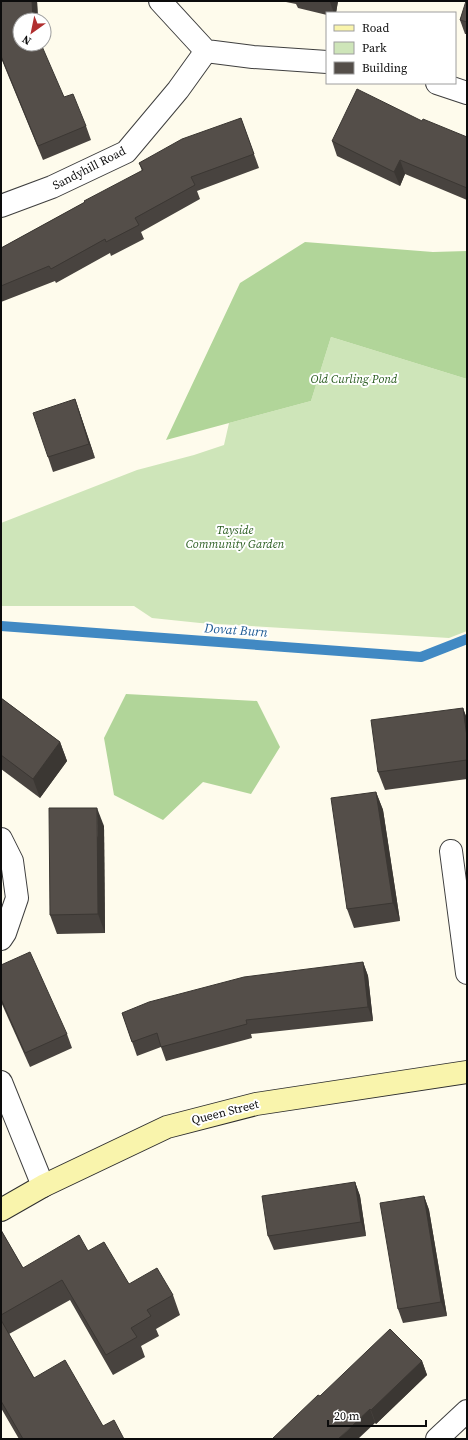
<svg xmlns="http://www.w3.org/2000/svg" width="468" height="1440" viewBox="0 0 468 1440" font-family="'Source Serif 4',serif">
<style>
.green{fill:#cee5b9}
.forest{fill:#b1d599}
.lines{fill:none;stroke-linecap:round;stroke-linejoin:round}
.stream{stroke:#4189c3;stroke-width:10}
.street-casing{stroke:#3f3f3f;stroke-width:24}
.secondary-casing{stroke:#2e2e2e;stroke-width:24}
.street{stroke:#fff;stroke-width:22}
.secondary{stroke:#f9f4ac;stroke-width:22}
.wall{fill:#48433f}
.shaded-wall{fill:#3b3733}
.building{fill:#544e49;stroke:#3b3733}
.labels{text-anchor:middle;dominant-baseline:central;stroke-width:4;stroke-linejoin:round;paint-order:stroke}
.street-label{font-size:12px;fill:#0c0c0c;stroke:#fff}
.park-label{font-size:12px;font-style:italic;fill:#2b5e21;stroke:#fff}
.water-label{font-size:13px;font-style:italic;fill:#1f5b94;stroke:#fff}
</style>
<rect width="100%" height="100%" fill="#fefbec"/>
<!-- green -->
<polygon class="green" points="331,337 467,379 467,631 449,638 200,623 152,618 134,606 1,606 1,523 137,470 194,455 224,445 229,423 311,401"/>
<!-- forest -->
<g class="forest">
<polygon points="305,242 433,252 467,251 467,379 331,337 311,401 166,440 240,283"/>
<polygon points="126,694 257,701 280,747 251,794 203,782 163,820 114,795 104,738"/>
</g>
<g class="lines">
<!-- stream -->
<polyline class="stream" points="1,626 421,657 467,639"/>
<!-- street casing -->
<g class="street-casing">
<g id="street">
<polyline points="160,1 206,51 253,57 327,62"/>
<polyline points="437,83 467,93"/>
<polyline points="1,206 52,187 126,152 178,90 206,51"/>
<polyline points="1,839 12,861 17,898 5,933 1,939"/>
<polyline points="451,851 467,973"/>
<polyline points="1,1082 43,1186"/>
<polyline points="437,1439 467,1411"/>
</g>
</g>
<!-- secondary casing -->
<g class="secondary-casing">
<polyline id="secondary" points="1,1210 43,1186 167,1127 256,1104 467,1072"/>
</g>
<!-- street -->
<use href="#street" class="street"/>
<!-- secondary -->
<use href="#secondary" class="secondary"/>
</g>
<!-- wall -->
<g class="wall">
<polygon points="1,1 37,1 38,20 20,20 64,97 86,126 91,140 43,160 1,58"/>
<polygon points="281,1 338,1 336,13 327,13 327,15 298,8 296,4"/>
<polygon points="467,1 467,34 465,34 460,20"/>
<polygon points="241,118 259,168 197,191 200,199 141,232 144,239 111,256 110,253 56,283 55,281 1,302 1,247 1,248 142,171 139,163"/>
<polygon points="467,137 467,200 405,174 400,186 337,156 332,141"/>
<polygon points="75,399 95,458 53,472 48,457"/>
<polygon points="1,698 60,742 67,761 40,798 1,769"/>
<polygon points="463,708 467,719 467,779 385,790 378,772"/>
<polygon points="376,792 383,810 400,921 354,928 347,909"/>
<polygon points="104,826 105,933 57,934 50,915"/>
<polygon points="363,962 368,976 373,1021 251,1034 252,1038 166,1061 161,1047 137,1056 122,1013"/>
<polygon points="1,965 67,1034 72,1048 30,1067 1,1002"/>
<polygon points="355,1182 360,1196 366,1236 274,1250 268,1236"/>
<polygon points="424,1196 429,1210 447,1316 403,1323 398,1309"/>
<polygon points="1,1230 23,1268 88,1251 129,1284 173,1295 180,1315 156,1329 159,1336 141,1346 145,1357 113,1375 70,1300 9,1334 34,1378 103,1426 124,1439 19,1439 1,1408"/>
<polygon points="422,1361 427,1375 376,1424 375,1423 320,1396"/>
</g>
<!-- shaded-wall -->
<g class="shaded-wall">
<polygon points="32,1 37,1 38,20 33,20"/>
<polygon points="330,1 338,1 336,13 334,13 330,2"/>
<polygon points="400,160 405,174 400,186 394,172"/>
<polygon points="75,399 80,413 95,458 89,444"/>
<polygon points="463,708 467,719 467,737"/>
<polygon points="60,742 67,761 40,798 33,779"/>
<polygon points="376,792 383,810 400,921 393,903"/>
<polygon points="97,808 104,826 105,933 98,914"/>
<polygon points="363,962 368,976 373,1021 368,1007"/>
<polygon points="355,1182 360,1196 366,1236 361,1222"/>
<polygon points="424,1196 429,1210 447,1316 441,1302"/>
<polygon points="422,1361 427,1375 376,1424 371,1410"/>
<polygon points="370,1409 375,1423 358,1439 338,1439"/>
</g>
<!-- building -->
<g class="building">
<polygon points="1,1 32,1 33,20 20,20 20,44 41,44 64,97 73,94 86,126 38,146 1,56"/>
<polygon points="466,1 467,1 467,22 460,20"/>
<polygon points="357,89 422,121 423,119 467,137 467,188 400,160 394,172 332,141"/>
<polygon points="241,118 254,154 191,177 195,185 135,218 139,225 106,242 105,239 51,269 49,266 1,286 1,247 1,248 85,202 84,201 143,170 139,163 182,139"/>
<polygon points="75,399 89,444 48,457 33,413"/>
<polygon points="1,698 60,742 33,779 1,755"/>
<polygon points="463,708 467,737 467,760 378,772 371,720"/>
<polygon points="376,792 393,903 347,909 331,798"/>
<polygon points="49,808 97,808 98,914 50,915"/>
<polygon points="30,952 67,1034 25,1053 1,999 1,965"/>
<polygon points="363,962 368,1007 246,1020 247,1024 161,1047 157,1033 132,1042 122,1013 149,1002 244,977"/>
<polygon points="355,1182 361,1222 268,1236 262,1196"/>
<polygon points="424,1196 441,1302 398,1309 380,1203"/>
<polygon points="1,1230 23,1268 79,1235 88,1251 104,1242 129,1284 157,1268 173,1295 147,1310 151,1316 131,1328 137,1337 106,1355 62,1280 1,1315"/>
<polygon points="1,1320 34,1378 65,1360 103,1426 114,1420 124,1439 23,1439 1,1401"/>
<polygon points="390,1329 422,1361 371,1410 370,1409 338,1439 272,1439 318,1395 320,1396"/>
</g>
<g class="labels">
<!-- street labels -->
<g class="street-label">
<text transform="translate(89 168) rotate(-27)">Sandyhill Road</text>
<text transform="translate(225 1112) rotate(-14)">Queen Street</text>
</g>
<!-- park labels -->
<g class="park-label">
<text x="354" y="379">Old Curling Pond</text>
<text x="235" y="530">Tayside<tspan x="235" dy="14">Community Garden</tspan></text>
</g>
<!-- water labels -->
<g class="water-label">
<text transform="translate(236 630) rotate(4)">Dovat Burn</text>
</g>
</g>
<!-- border -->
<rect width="468" height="1440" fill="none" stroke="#0c0c0c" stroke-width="4"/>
<!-- legend -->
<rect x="326" y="12" width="130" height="72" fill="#ffffff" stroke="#9e9e9e"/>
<rect x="334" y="25" width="20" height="6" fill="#f9f4ac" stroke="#9e9e9e"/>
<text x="362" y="32" font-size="12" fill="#0c0c0c">Road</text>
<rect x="334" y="42" width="20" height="12" fill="#cee5b9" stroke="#9e9e9e"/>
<text x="362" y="52" font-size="12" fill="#0c0c0c">Park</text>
<rect x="334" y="62" width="20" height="12" fill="#544e49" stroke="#9e9e9e"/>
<text x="362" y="72" font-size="12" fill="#0c0c0c">Building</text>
<!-- north arrow -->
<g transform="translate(32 32) rotate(213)"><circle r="19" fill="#ffffff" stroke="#9e9e9e"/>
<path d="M0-3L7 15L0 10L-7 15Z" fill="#b12f2f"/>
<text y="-6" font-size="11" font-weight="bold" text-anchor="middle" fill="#0c0c0c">N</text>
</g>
<!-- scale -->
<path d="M328 1420v6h98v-6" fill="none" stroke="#0c0c0c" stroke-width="2"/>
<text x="334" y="1420" font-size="12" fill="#0c0c0c" stroke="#ffffff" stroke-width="3" paint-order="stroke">20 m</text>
</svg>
